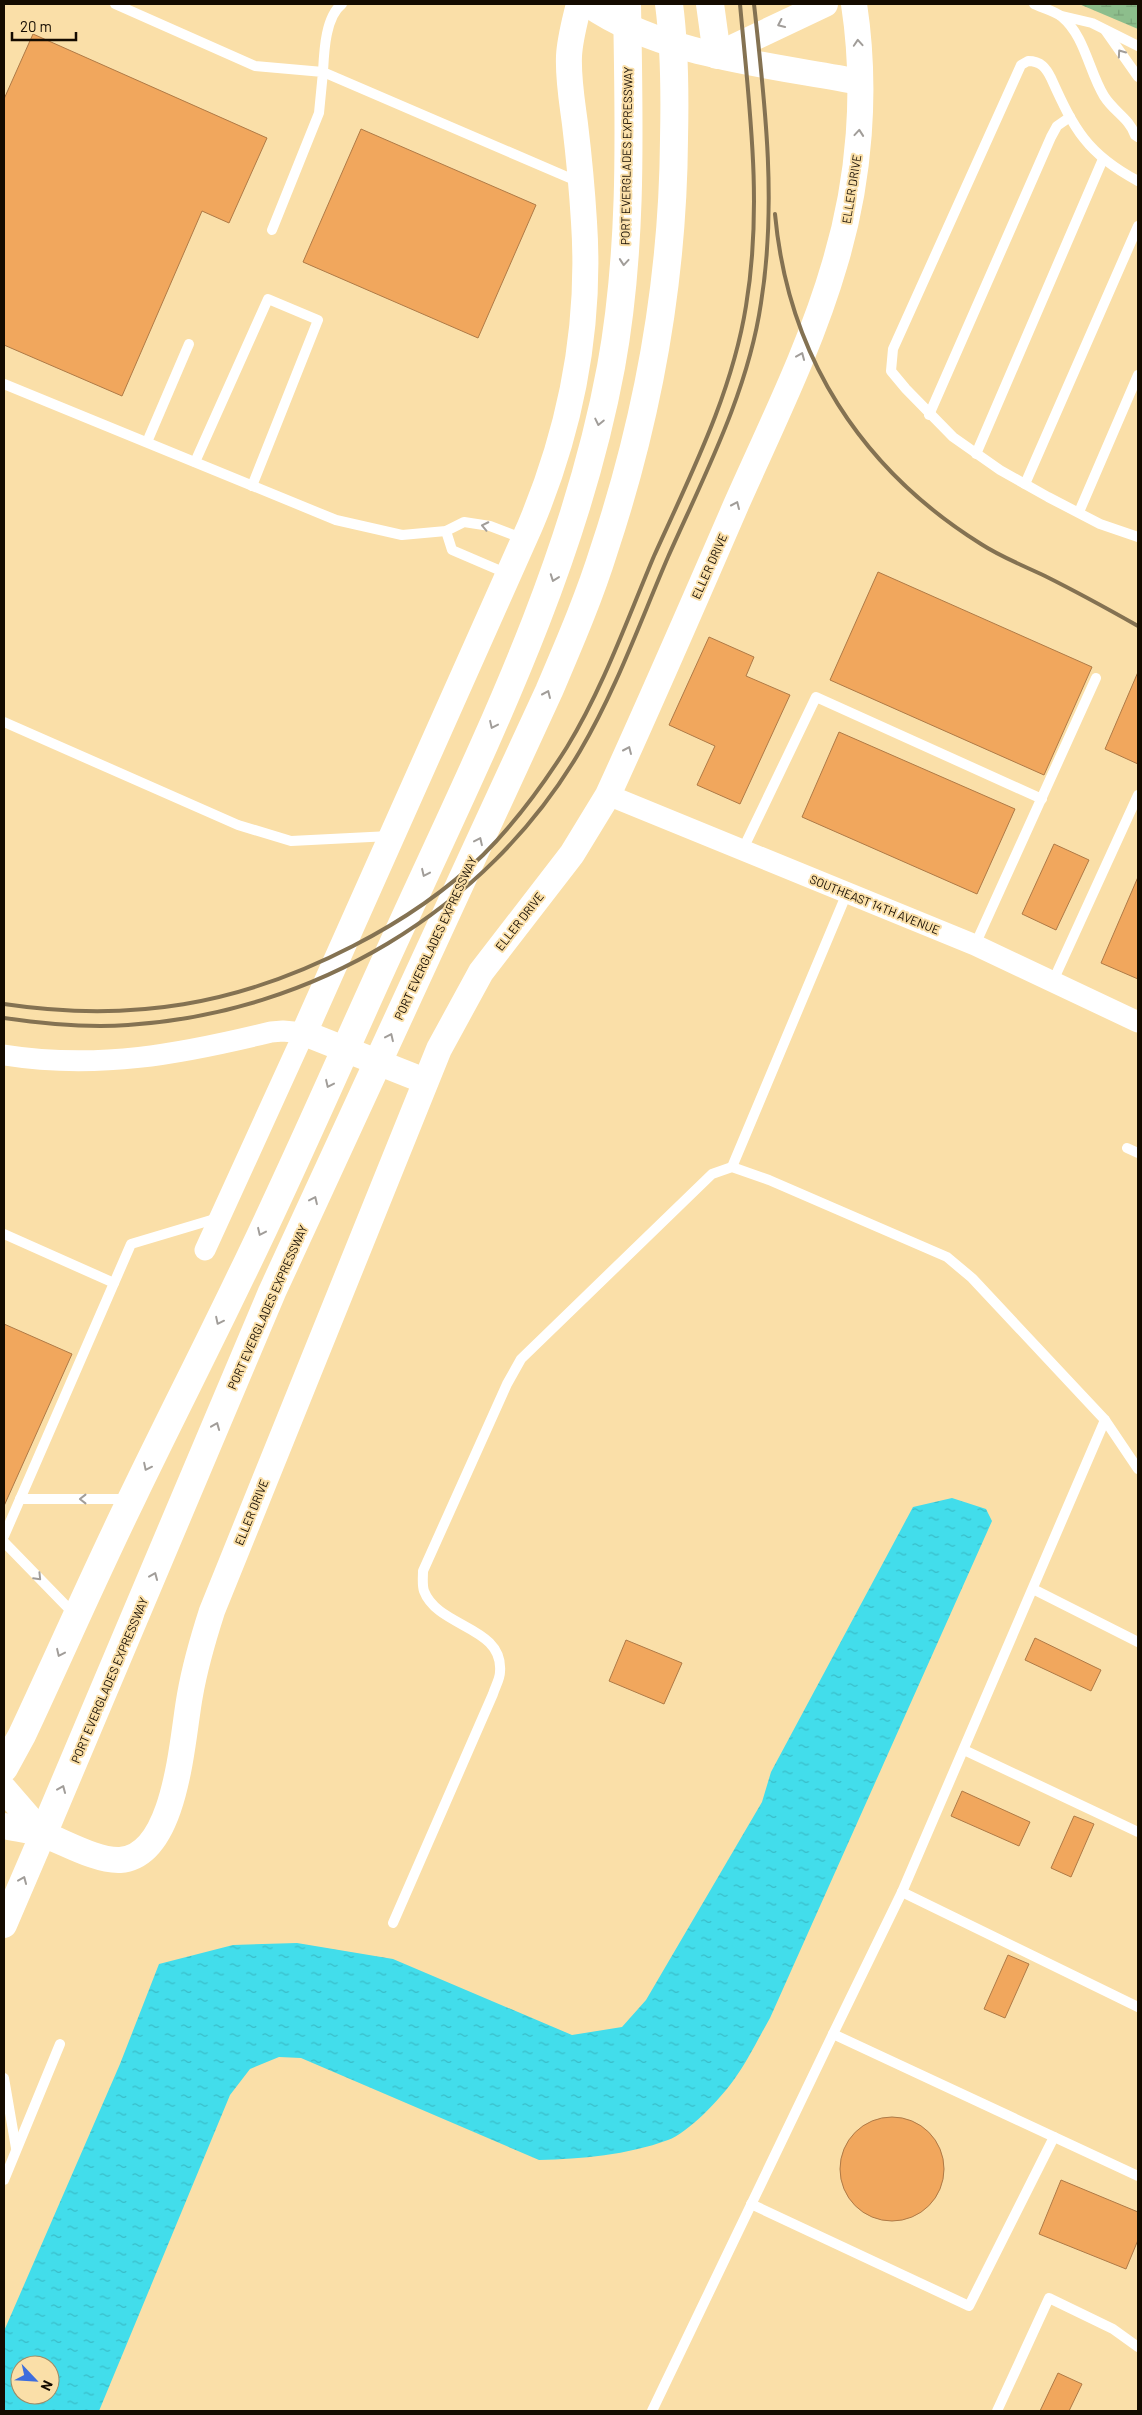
<svg xmlns="http://www.w3.org/2000/svg" width="1142" height="2415" viewBox="0 0 1142 2415" font-family="Barlow,sans-serif">
<style>
.wetland{fill:url(#wetland-marsh)}
.water{fill:url(#water-ripples);fill-rule:evenodd}
.building{fill:#f1a75d;stroke:#af7a46}
.lines{fill:none;stroke-linecap:round;stroke-linejoin:round}
.service{stroke:#fff;stroke-width:10}
.minor{stroke:#fff;stroke-width:21}
.tertiary{stroke:#fff;stroke-width:26}
.motorway{stroke:#fff;stroke-width:28}
.rail{stroke:#847252;stroke-width:4}
.oneway{stroke:#a19d99}
.labels{text-anchor:middle;dominant-baseline:central;stroke-width:4;stroke-linejoin:round;paint-order:stroke}
.street-label{font-size:12px;fill:#140b00;stroke:#fadfa8}
</style>
<defs>
<pattern id="wetland-marsh" width="20" height="14" patternUnits="userSpaceOnUse" patternTransform="scale(1.25)"><rect width="20" height="14" fill="#8dbe8c"/><path d="M1 5h8M5 5V1M11 12h8M15 12V8" fill="none" stroke="#79a277"/></pattern>
<pattern id="water-ripples" width="26" height="14" patternUnits="userSpaceOnUse" patternTransform="scale(1.25)"><rect width="26" height="14" fill="#42ddeb"/><path d="M2 4q2-2 4 0t4 0M15 11q2-2 4 0t4 0" fill="none" stroke="#39bcc8"/></pattern>
</defs>
<rect width="100%" height="100%" fill="#fadfa8"/>
<!-- wetland -->
<polygon class="wetland" points="1079,4 1138,4 1138,29"/>
<!-- water -->
<path class="water" d="M952,1498L986,1509L992,1521L770,2018C758,2039 747,2062 733,2081C720,2099 688,2133 668,2140C627,2155 582,2159 539,2160L301,2058L279,2057L250,2069L230,2095L99,2411H4V2331L120,2064L159,1964L233,1945L297,1943L393,1959L572,2035L622,2027L646,2000L762,1802L771,1772L913,1507ZM20,2365H50V2395H20Z"/>
<!-- building -->
<g class="building">
<polygon points="33,34 267,138 229,223 202,211 122,396 4,345 4,99"/>
<polygon points="361,129 536,205 478,338 303,262"/>
<polygon points="878,572 1092,667 1044,775 830,680"/>
<polygon points="709,637 754,657 746,676 790,695 740,804 697,785 715,746 669,725"/>
<polygon points="1138,672 1138,764 1105,749"/>
<polygon points="839,732 1015,809 977,894 802,817"/>
<polygon points="1054,844 1089,860 1056,930 1022,914"/>
<polygon points="1138,877 1138,979 1101,963"/>
<polygon points="4,1324 72,1354 4,1506"/>
<polygon points="1035,1638 1101,1670 1091,1691 1025,1660"/>
<polygon points="626,1640 682,1663 664,1704 609,1681"/>
<polygon points="962,1791 1030,1822 1019,1846 951,1816"/>
<polygon points="1074,1816 1094,1824 1071,1877 1051,1868"/>
<polygon points="1008,1955 1029,1964 1005,2018 984,2009"/>
<circle cx="892" cy="2169" r="52"/>
<polygon points="1061,2180 1138,2212 1138,2240 1126,2269 1039,2234"/>
<polygon points="1058,2373 1082,2384 1069,2411 1040,2411"/>
</g>
<g class="lines">
<!-- service -->
<g class="service">
<polyline points="115,4 255,66 323,72 319,113 272,230"/>
<path d="M342,4C325,17 324,53 323,72L579,182"/>
<path d="M1034,4C1042,8 1055,11 1062,17C1085,36 1089,72 1104,96C1114,112 1129,118 1135,135L1138,137"/>
<polyline points="1062,16 1092,23 1138,46"/>
<polyline points="1105,30 1138,77"/>
<path d="M1138,181C1087,154 1074,129 1051,78C1046,68 1041,61 1028,61L1021,65L893,349L891,371L906,389L953,437L1000,470L1048,497L1100,524L1138,537"/>
<polyline points="4,384 336,520 402,535 446,531 464,522 490,526 524,539"/>
<polyline points="929,415 1051,137 1057,126 1070,117"/>
<polyline points="147,442 189,344"/>
<polyline points="976,454 1103,159"/>
<polyline points="195,462 268,299 318,320 252,486"/>
<polyline points="1025,484 1138,226"/>
<polyline points="1079,512 1138,375"/>
<polyline points="446,531 452,550 508,574"/>
<polyline points="4,722 238,825 291,841 390,836"/>
<polyline points="742,851 816,697 1042,799"/>
<polyline points="975,945 1096,678"/>
<polyline points="1053,981 1138,795"/>
<polyline points="1127,1148 1138,1153"/>
<polyline points="732,1167 847,893"/>
<polyline points="4,1234 114,1283"/>
<polyline points="1105,1420 902,1892 833,2034 1138,2176"/>
<polyline points="20,1499 130,1499"/>
<polyline points="4,1536 131,1244 218,1218"/>
<polyline points="4,1542 75,1615"/>
<polyline points="1033,1589 1138,1642"/>
<polyline points="964,1750 1138,1832"/>
<polyline points="902,1892 1138,2007"/>
<path d="M393,1923L493,1694C495,1687 500,1679 500,1672C504,1626 438,1628 424,1591C422,1585 423,1577 423,1571L507,1384L521,1359L712,1174L732,1167L769,1180L947,1257L972,1278L1105,1420L1138,1469"/>
<polyline points="4,2078 16,2148"/>
<polyline points="4,2180 60,2044"/>
<polyline points="751,2204 969,2306 1054,2137"/>
<polyline points="652,2411 833,2034"/>
<polyline points="997,2411 1049,2298 1113,2329 1138,2347"/>
</g>
<!-- minor -->
<g class="minor">
<polyline points="608,795 975,945 1138,1022"/>
<path d="M4,1055C98,1070 181,1054 271,1032L283,1031L304,1033L205,1250"/>
</g>
<!-- tertiary -->
<g class="tertiary">
<path d="M588,4C662,56 772,65 860,82"/>
<polyline points="717,55 825,4"/>
<path d="M425,1081L304,1033L530,526C571,429 591,327 584,222C582,189 579,157 575,124C572,101 568,79 569,56C570,38 575,21 579,4"/>
<polyline points="4,1789 43,1834"/>
<path d="M4,1826C17,1829 32,1830 45,1835C66,1843 97,1861 120,1860C177,1856 182,1737 190,1695C195,1666 203,1639 212,1611L439,1049L481,972L572,854L608,795C652,699 694,602 736,505C771,426 811,346 835,263C860,180 867,89 854,4"/>
<polyline points="4,1925 43,1834"/>
</g>
<!-- motorway -->
<g class="motorway">
<polyline points="710,4 717,55"/>
<path d="M4,1768L22,1735C59,1656 94,1576 132,1498C167,1425 204,1353 239,1280C295,1166 345,1048 398,933C482,749 574,567 611,367C633,247 629,125 627,4"/>
<path d="M43,1834L272,1292L549,691C569,644 589,598 604,550C648,418 673,279 674,139C675,94 675,49 669,4"/>
</g>
<!-- rail -->
<g class="rail">
<path d="M775,214C788,356 861,469 981,544C1001,557 1024,566 1045,576C1077,592 1108,609 1138,626"/>
<path d="M4,1004C131,1023 239,1005 353,946C400,922 445,892 483,855C515,823 543,785 567,747C603,688 627,620 654,556C690,476 732,394 746,306C763,205 749,104 740,4"/>
<path d="M4,1018C45,1024 87,1028 128,1025C312,1013 486,911 580,751C616,690 640,622 668,557C704,476 748,392 761,303C777,204 765,103 754,4"/>
</g>
</g>
<!-- one-way arrows -->
<defs><path id="oneway-chevron" d="M-2-3.5L2.5 0L-2 3.5" fill="none" stroke-width="1.6" stroke-linecap="round" stroke-linejoin="round" transform="scale(1.25)"/></defs>
<g class="oneway">
<use href="#oneway-chevron" transform="translate(781 24) rotate(155)"/>
<use href="#oneway-chevron" transform="translate(858 43) rotate(-94)"/>
<use href="#oneway-chevron" transform="translate(1121 53) rotate(-125)"/>
<use href="#oneway-chevron" transform="translate(859 133) rotate(-85)"/>
<use href="#oneway-chevron" transform="translate(624 262) rotate(95)"/>
<use href="#oneway-chevron" transform="translate(801 356) rotate(-67)"/>
<use href="#oneway-chevron" transform="translate(599 422) rotate(102)"/>
<use href="#oneway-chevron" transform="translate(736 505) rotate(-66)"/>
<use href="#oneway-chevron" transform="translate(485 526) rotate(-168)"/>
<use href="#oneway-chevron" transform="translate(554 578) rotate(110)"/>
<use href="#oneway-chevron" transform="translate(547 694) rotate(-66)"/>
<use href="#oneway-chevron" transform="translate(493 725) rotate(115)"/>
<use href="#oneway-chevron" transform="translate(628 750) rotate(-66)"/>
<use href="#oneway-chevron" transform="translate(479 841) rotate(-65)"/>
<use href="#oneway-chevron" transform="translate(425 873) rotate(115)"/>
<use href="#oneway-chevron" transform="translate(390 1037) rotate(-65)"/>
<use href="#oneway-chevron" transform="translate(329 1084) rotate(115)"/>
<use href="#oneway-chevron" transform="translate(314 1200) rotate(-65)"/>
<use href="#oneway-chevron" transform="translate(261 1232) rotate(115)"/>
<use href="#oneway-chevron" transform="translate(219 1321) rotate(116)"/>
<use href="#oneway-chevron" transform="translate(216 1426) rotate(-68)"/>
<use href="#oneway-chevron" transform="translate(147 1467) rotate(116)"/>
<use href="#oneway-chevron" transform="translate(83 1499) rotate(-180)"/>
<use href="#oneway-chevron" transform="translate(154 1576) rotate(-67)"/>
<use href="#oneway-chevron" transform="translate(38 1577) rotate(46)"/>
<use href="#oneway-chevron" transform="translate(60 1653) rotate(115)"/>
<use href="#oneway-chevron" transform="translate(62 1789) rotate(-67)"/>
<use href="#oneway-chevron" transform="translate(23 1880) rotate(-67)"/>
</g>
<g class="labels">
<!-- street labels -->
<g class="street-label">
<text transform="translate(626 156) rotate(-89)">PORT EVERGLADES EXPRESSWAY</text>
<text transform="translate(851 189) rotate(-81)">ELLER DRIVE</text>
<text transform="translate(709 566) rotate(-66)">ELLER DRIVE</text>
<text transform="translate(875 904) rotate(22)">SOUTHEAST 14TH AVENUE</text>
<text transform="translate(519 921) rotate(-52)">ELLER DRIVE</text>
<text transform="translate(435 938) rotate(-65)">PORT EVERGLADES EXPRESSWAY</text>
<text transform="translate(267 1307) rotate(-66)">PORT EVERGLADES EXPRESSWAY</text>
<text transform="translate(251 1512) rotate(-68)">ELLER DRIVE</text>
<text transform="translate(109 1680) rotate(-67)">PORT EVERGLADES EXPRESSWAY</text>
</g>
</g>
<!-- border -->
<rect width="1142" height="2415" fill="none" stroke="#140b00" stroke-width="10"/>
<!-- north arrow -->
<g transform="translate(35 2380) rotate(115)"><circle r="24" fill="#fadfa8" stroke="#9e8a65"/>
<path d="M0-4L9 19L0 12L-9 19Z" fill="#3e6ddd"/>
<text y="-8" font-size="14" font-weight="bold" text-anchor="middle" fill="#140b00">N</text>
</g>
<!-- scale -->
<path d="M12 32v8h64v-8" fill="none" stroke="#140b00" stroke-width="2.5"/>
<text x="20" y="32" font-size="15" fill="#140b00" stroke="#fadfa8" stroke-width="4" paint-order="stroke">20 m</text>
</svg>
